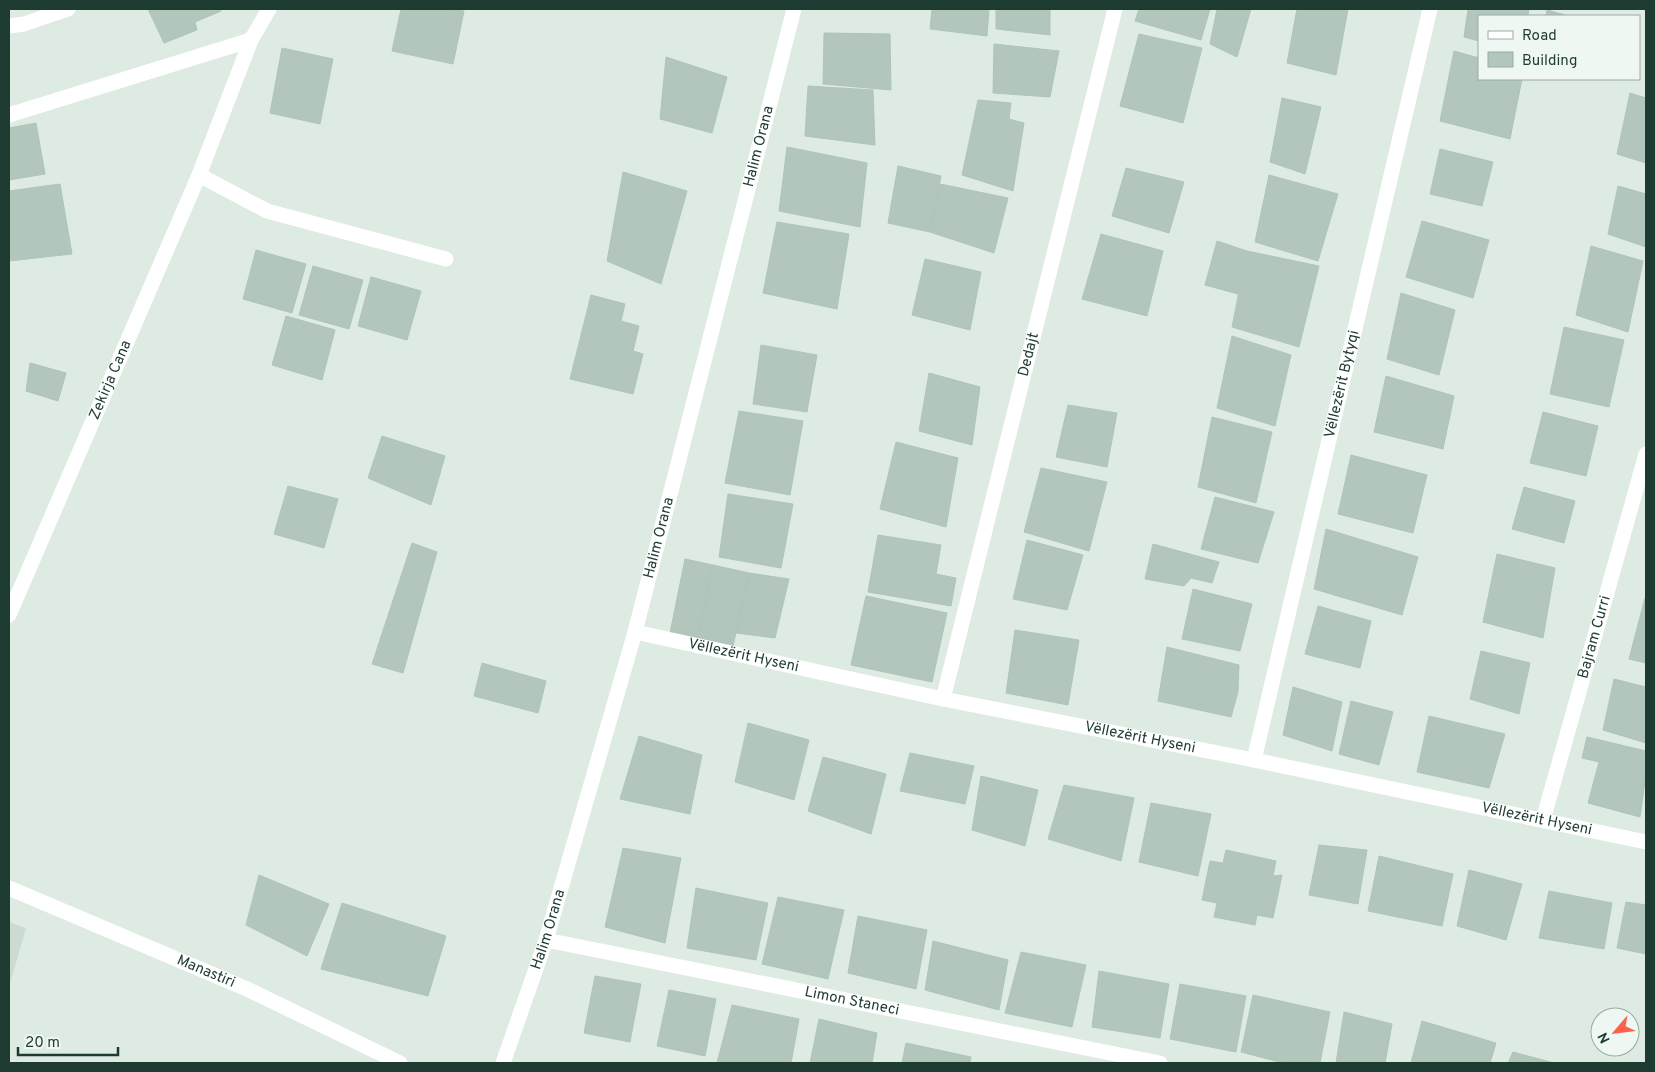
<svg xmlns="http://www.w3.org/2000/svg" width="1655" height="1072" viewBox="0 0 1655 1072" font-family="Overpass,sans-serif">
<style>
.built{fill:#cbdbd2}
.building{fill:#b2c6bc;stroke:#afc5b9}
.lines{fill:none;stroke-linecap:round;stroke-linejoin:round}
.minor{stroke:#fff;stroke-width:15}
.labels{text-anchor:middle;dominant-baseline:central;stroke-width:4.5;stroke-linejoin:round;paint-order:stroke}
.street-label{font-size:15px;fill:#1d3b30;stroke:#eef7f1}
</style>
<rect width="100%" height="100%" fill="#ddebe3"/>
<!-- built -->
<polygon class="built" points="9,922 26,928 9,987"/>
<!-- building -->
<g class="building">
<polygon points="148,9 220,9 221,11 195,22 197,30 164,43"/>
<polygon points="401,9 451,9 464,11 453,64 392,51"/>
<polygon points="932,9 989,9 987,36 930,29"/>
<polygon points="996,9 1050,9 1050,35 996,29"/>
<polygon points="1139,9 1210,9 1201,40 1135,21"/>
<polygon points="1217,9 1251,9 1237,57 1210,44"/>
<polygon points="1297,9 1348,9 1336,75 1287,63"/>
<polygon points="1468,9 1529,9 1528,16 1479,16 1479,41 1464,37"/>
<polygon points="1547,10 1569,16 1546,16"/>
<polygon points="824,33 890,34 891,90 823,84"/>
<polygon points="1139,34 1202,48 1183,123 1120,106"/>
<polygon points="994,44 1059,51 1050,97 993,93"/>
<polygon points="282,48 333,59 320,124 270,113"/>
<polygon points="1454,51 1479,58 1479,79 1522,79 1510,139 1440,121"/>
<polygon points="666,57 727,77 712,133 660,119"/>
<polygon points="808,86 873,90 875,145 805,136"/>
<polygon points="1630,93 1646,98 1646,163 1617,154"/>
<polygon points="1282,98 1321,107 1305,174 1270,162"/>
<polygon points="978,100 1011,103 1009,119 1024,123 1013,191 962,175"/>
<polygon points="36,123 45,174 9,180 9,128"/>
<polygon points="787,147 867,163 860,227 779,211"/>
<polygon points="1440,149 1493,162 1482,206 1430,194"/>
<polygon points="898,166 941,176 930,232 888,223"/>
<polygon points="1126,168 1184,182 1169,233 1112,216"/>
<polygon points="623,172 687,191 661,284 607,261"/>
<polygon points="1269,175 1338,194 1318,261 1255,242"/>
<polygon points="60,184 72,254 9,261 9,191"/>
<polygon points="940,184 1008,198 994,253 930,232"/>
<polygon points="1618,186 1646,194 1646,247 1608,234"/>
<polygon points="1422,221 1489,240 1473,298 1406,277"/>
<polygon points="777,222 849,234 837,309 763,293"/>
<polygon points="1101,234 1163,251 1147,316 1082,299"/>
<polygon points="1217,241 1247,251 1238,294 1205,285"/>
<polygon points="1591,246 1643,261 1628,332 1576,315"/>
<polygon points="256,250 306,264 292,313 243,299"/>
<polygon points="1247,251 1319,266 1299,347 1232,327"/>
<polygon points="925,259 981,272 970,330 912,315"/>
<polygon points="313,266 363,280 349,329 299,315"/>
<polygon points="371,277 421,291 407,340 358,326"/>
<polygon points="1401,293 1455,310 1439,375 1387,359"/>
<polygon points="591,295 625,304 621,321 639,326 633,351 643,354 633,394 570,379"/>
<polygon points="286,316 335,330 322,380 272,365"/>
<polygon points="1564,327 1624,340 1609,407 1550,394"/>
<polygon points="1232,336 1291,355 1275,426 1217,408"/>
<polygon points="761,345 817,355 807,412 753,404"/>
<polygon points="30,363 66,373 58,401 26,391"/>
<polygon points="929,373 980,387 972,445 919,431"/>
<polygon points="1386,376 1454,396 1443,449 1374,432"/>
<polygon points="1068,405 1117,413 1107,467 1056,457"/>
<polygon points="739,411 803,421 790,495 725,483"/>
<polygon points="1543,412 1598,426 1586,476 1530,463"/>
<polygon points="1212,417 1272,432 1256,503 1198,487"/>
<polygon points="382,436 445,456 431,505 368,478"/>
<polygon points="896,442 958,458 946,527 880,509"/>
<polygon points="1351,455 1427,475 1413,533 1338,514"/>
<polygon points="1041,468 1107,482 1089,551 1024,532"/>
<polygon points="288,486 338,499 324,548 274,534"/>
<polygon points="1524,487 1575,501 1564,543 1512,529"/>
<polygon points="728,494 793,504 781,568 719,557"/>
<polygon points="1215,497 1274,512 1258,563 1201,549"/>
<polygon points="1326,529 1418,557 1402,615 1314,589"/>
<polygon points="878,535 941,545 936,574 956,578 951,606 868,592"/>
<polygon points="1027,540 1083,555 1067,610 1013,599"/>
<polygon points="412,543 437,552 403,673 372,664"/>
<polygon points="1153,544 1219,562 1212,583 1191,578 1184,586 1145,579"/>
<polygon points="1497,554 1555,568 1543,638 1483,622"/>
<polygon points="685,559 713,565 698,639 670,633"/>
<polygon points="713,565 749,573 733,646 698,639"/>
<polygon points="749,573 789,579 775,638 736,633"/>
<polygon points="1193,589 1252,604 1240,651 1182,639"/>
<polygon points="866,596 947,613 932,682 851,665"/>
<polygon points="1645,598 1646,599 1646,663 1629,659"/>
<polygon points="1318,606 1371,621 1360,668 1305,654"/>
<polygon points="1015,630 1079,640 1068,705 1006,693"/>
<polygon points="1167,647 1239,665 1238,692 1231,717 1158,701"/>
<polygon points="1481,651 1530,663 1519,714 1470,699"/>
<polygon points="482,663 546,681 538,713 474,696"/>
<polygon points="1614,679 1646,687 1646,743 1603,730"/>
<polygon points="1293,687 1342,702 1332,751 1283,735"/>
<polygon points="1351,701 1393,712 1379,765 1339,754"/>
<polygon points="1429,716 1505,734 1489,788 1417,772"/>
<polygon points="748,723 809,740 794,800 735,782"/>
<polygon points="639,736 702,755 690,814 620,799"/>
<polygon points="1587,737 1646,751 1646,774 1640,817 1588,803 1599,762 1582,758"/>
<polygon points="910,753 974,766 965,804 900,791"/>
<polygon points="823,757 886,774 871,834 808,811"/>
<polygon points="981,776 1038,790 1025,846 972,830"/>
<polygon points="1064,785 1134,798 1121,861 1048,839"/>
<polygon points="1151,803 1211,814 1198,876 1139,862"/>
<polygon points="1319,845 1367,850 1358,904 1309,895"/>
<polygon points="623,848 681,858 665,943 605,927"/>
<polygon points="1226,850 1276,861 1273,876 1282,875 1273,918 1257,915 1255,925 1214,917 1217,903 1202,900 1210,861 1223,863"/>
<polygon points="1379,856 1453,874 1442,926 1368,911"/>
<polygon points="1469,870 1522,884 1506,940 1457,926"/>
<polygon points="259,875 329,904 307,956 246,925"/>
<polygon points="696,888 768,903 756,960 687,948"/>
<polygon points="1549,891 1612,903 1604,949 1539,938"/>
<polygon points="778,897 844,910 828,979 762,964"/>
<polygon points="1626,902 1646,905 1646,954 1617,948"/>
<polygon points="342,903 446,936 428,996 321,969"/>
<polygon points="858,916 927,930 916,989 848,973"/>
<polygon points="933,941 1008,960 999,1010 925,990"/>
<polygon points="1021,952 1086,965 1072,1027 1005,1013"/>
<polygon points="1099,971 1169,984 1160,1038 1092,1027"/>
<polygon points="595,976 641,984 630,1042 584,1033"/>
<polygon points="1180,984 1246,996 1236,1052 1170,1039"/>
<polygon points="669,990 716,999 705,1056 657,1046"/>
<polygon points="1253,995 1330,1012 1320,1063 1283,1063 1241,1052"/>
<polygon points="732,1005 799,1019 791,1063 717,1063"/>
<polygon points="1344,1012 1392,1024 1385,1063 1336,1063"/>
<polygon points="819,1019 877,1033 872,1063 810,1063"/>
<polygon points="1422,1021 1496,1043 1490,1063 1411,1063"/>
<polygon points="906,1043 971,1057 970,1063 902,1063"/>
<polygon points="1513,1052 1554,1063 1508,1063"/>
</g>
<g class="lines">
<!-- minor -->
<g class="minor">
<polyline points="9,26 24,24 68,9"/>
<polyline points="9,115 251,40"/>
<polyline points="199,175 267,211 446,259"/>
<path id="s1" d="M9,615L199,175L251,40L269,9"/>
<path id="s2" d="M635,632L943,699L1254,760L1646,842"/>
<path id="s3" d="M943,699L1115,9"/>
<path id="s4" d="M1254,760L1430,9"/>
<path id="s5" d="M1543,820L1646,454"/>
<path id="s6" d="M9,888L247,989L400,1063"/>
<path id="s7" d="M546,940L1160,1063"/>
<path id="s8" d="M503,1063L546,940L635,632L794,9"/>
</g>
</g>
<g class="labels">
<!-- street labels -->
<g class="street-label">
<text stroke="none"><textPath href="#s8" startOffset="952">Halim Orana</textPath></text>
<text stroke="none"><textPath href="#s3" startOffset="355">Dedajt</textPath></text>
<text stroke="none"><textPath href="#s1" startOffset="256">Zekirja Cana</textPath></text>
<text stroke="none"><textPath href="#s4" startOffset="386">Vëllezërit Bytyqi</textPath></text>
<text stroke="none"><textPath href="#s8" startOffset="548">Halim Orana</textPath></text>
<text stroke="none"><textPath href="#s5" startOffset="190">Bajram Curri</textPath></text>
<text stroke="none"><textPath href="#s2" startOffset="111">Vëllezërit Hyseni</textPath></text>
<text stroke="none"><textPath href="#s2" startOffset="516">Vëllezërit Hyseni</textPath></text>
<text stroke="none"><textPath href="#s2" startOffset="921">Vëllezërit Hyseni</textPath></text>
<text stroke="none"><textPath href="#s8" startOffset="141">Halim Orana</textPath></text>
<text stroke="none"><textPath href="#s6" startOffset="214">Manastiri</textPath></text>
<text stroke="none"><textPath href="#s7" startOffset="312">Limon Staneci</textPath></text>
</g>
</g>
<!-- border -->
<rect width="1655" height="1072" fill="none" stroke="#1d3b30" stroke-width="20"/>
<!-- legend -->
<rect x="1478" y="15" width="162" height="65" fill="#eef7f1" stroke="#9aaca4"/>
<rect x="1488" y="31" width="25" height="8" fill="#ffffff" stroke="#9aaca4"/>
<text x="1522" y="40" font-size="15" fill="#1d3b30">Road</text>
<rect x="1488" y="52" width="25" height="15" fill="#b2c6bc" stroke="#9aaca4"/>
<text x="1522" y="65" font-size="15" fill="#1d3b30">Building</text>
<!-- north arrow -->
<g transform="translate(1615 1032) rotate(242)"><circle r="24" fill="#eef7f1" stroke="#9aaca4"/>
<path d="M0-4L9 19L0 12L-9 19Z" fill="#ff6047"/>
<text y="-8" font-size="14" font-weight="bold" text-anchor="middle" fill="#1d3b30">N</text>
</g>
<!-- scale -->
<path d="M18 1047v8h100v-8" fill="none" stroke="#1d3b30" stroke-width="2.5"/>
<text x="25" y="1047" font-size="15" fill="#1d3b30" stroke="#eef7f1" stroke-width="4" paint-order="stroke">20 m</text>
</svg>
